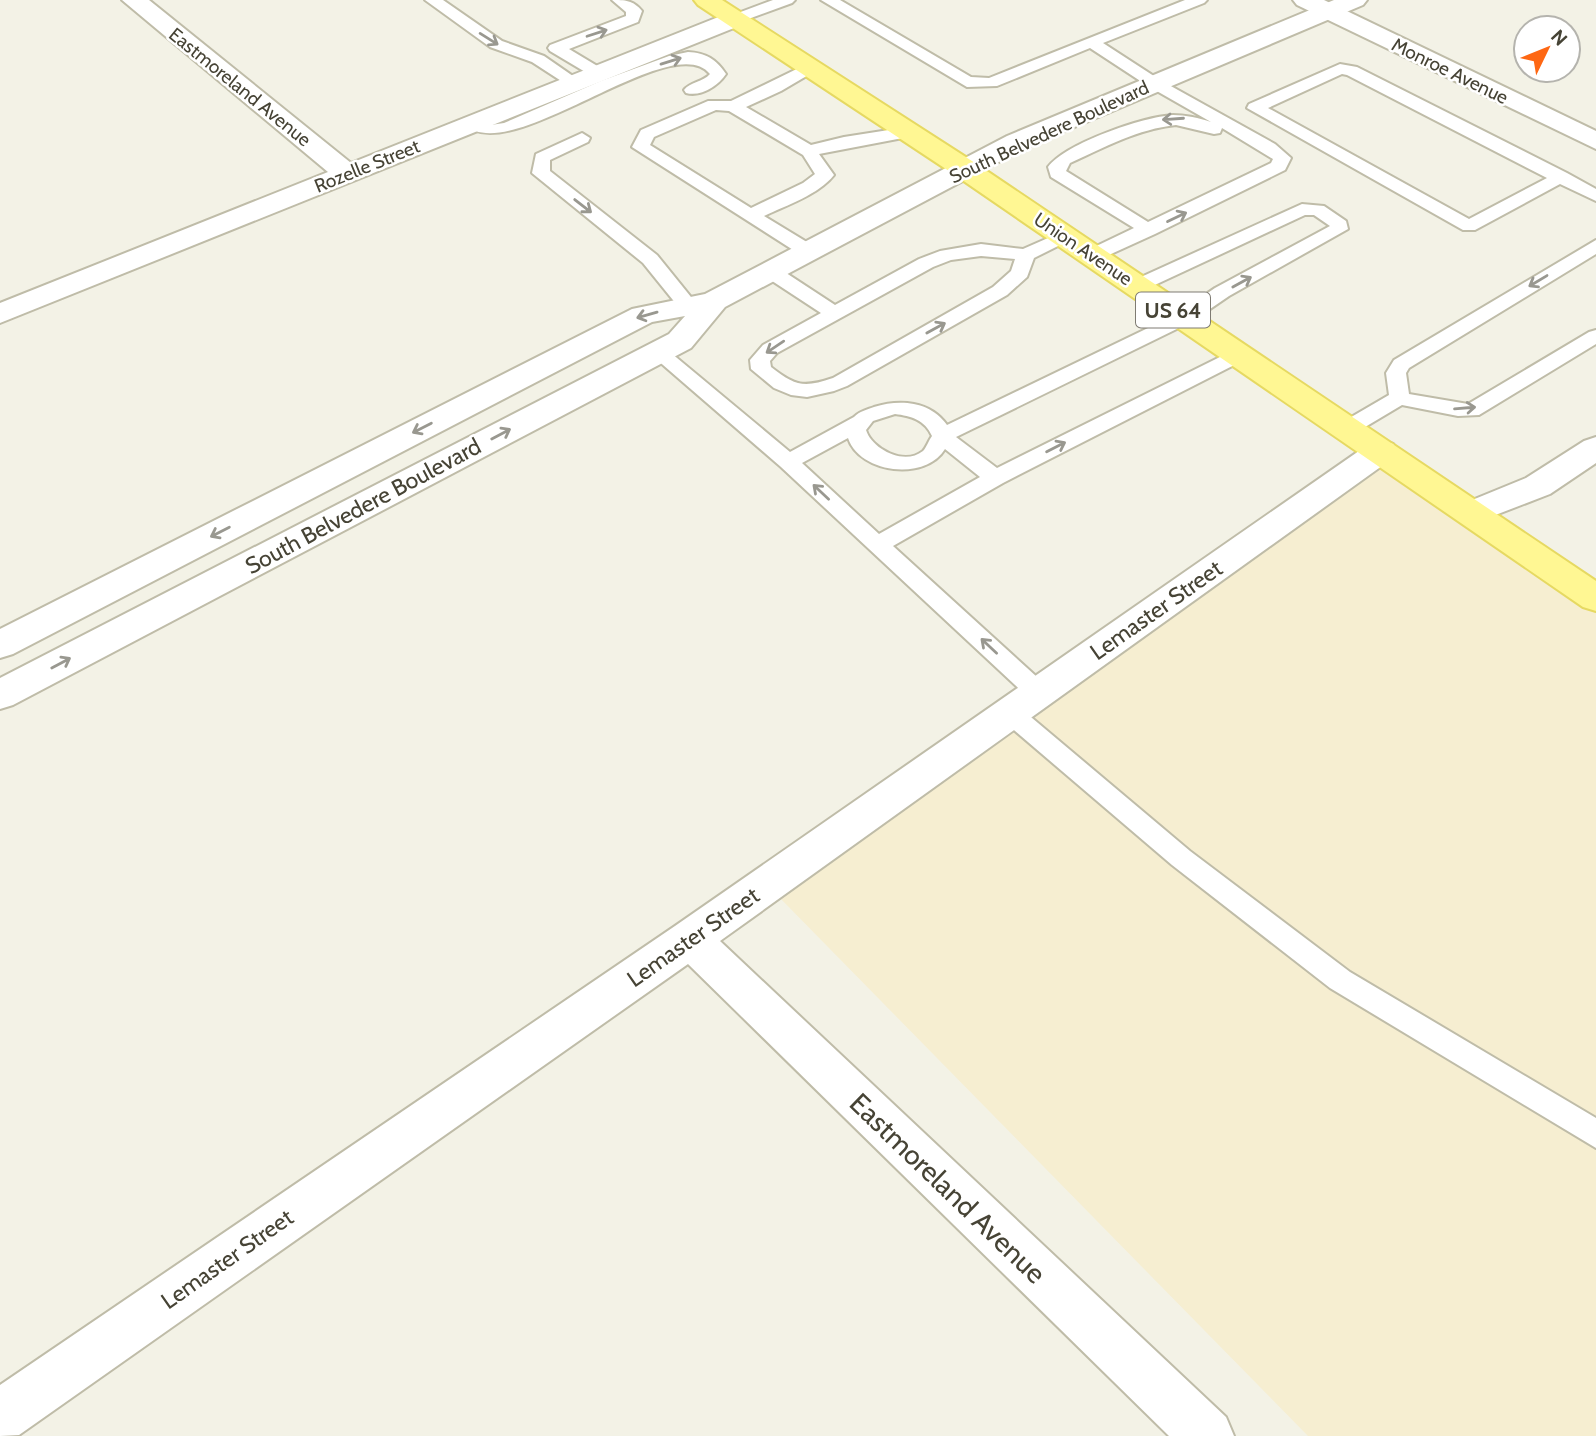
<svg xmlns="http://www.w3.org/2000/svg" width="1596" height="1436" viewBox="0 0 1596 1436" font-family="Cabin,sans-serif">
<style>
.commercial{fill:#f6eed1}
.lines{fill:none;stroke-linecap:round;stroke-linejoin:round}
.service-casing{stroke:#bfbca8;stroke-width:4}
.minor-casing{stroke:#bfbca8;stroke-width:4}
.tertiary-casing{stroke:#bfbca8;stroke-width:4}
.primary-casing{stroke:#e6d962;stroke-width:4}
.service{fill:#fff;fill-rule:evenodd}
.minor{fill:#fff;fill-rule:evenodd}
.tertiary{fill:#fff;fill-rule:evenodd}
.primary{fill:#fff793;fill-rule:evenodd}
.oneway{stroke:#999890}
.labels{text-anchor:middle;dominant-baseline:central;stroke-width:5;stroke-linejoin:round;paint-order:stroke}
.far-street-label{font-size:19px;fill:#464335;stroke:#fff}
.shield{fill:#fff;stroke:#7e7b72;stroke-width:2}
.shield-label{font-size:21px;font-weight:bold;fill:#464335}
.street-label{font-size:23px;fill:#464335;stroke:#fff}
.near-street-label{font-size:28px;fill:#464335;stroke:#fff}
</style>
<rect width="100%" height="100%" fill="#f3f2e6"/>
<!-- commercial -->
<polygon class="commercial" points="1388,458 1596,591 1596,1436 1308,1436 775,893"/>
<g class="lines">
<!-- service casing -->
<g class="service-casing">
<g id="service">
<polygon points="425,0 443,0 502,41 544,56 583,83 581,86 569,86 532,62 490,47"/>
<path d="M612,0C625,0 633,0 642,11L638,22L569,49L604,70L606,73L604,76H592L550,51L548,48L550,45L626,16V12Z"/>
<polygon points="773,0 795,0 792,3 740,22 730,22 727,19 730,16"/>
<path d="M821,0H840L971,77L989,78L1185,0H1207L1204,3L1103,43L1160,80L1275,144L1291,158L1285,170L1155,234L1100,259H1086L1084,255L1086,251L1134,228L1051,177L1048,167C1066,143 1143,117 1173,115C1186,115 1199,118 1211,122L1148,86L1090,48L997,86L967,87ZM1176,125L1214,134L1220,133L1222,128L1273,159L1271,163L1148,222L1066,171L1070,163C1105,147 1138,129 1176,125Z"/>
<path d="M688,52C706,53 716,59 726,74C718,86 701,97 686,93L684,90C690,82 703,82 710,74C672,26 506,172 464,123L472,118L491,125L504,123L601,81L669,56Z"/>
<path d="M809,63L815,65L817,68L815,71L781,91L746,107L811,145L844,137L908,127L916,132L908,137L819,154L834,175C818,195 787,205 764,216L815,247L817,251L815,255H801L632,147L641,130L708,101H731ZM716,110L729,111L803,155L815,174L803,183L751,208L650,145L654,137Z"/>
<path d="M1340,64L1357,67L1567,173L1596,189V201L1560,184L1475,230H1463L1247,108L1249,104ZM1342,74L1347,75L1547,178L1469,219L1268,108Z"/>
<polygon points="582,133 590,138 588,142 550,160 550,171 657,255 695,302 698,306 695,310 681,310 643,263 532,173 536,154"/>
<path d="M1302,204L1324,206L1346,221L1348,229L1229,296L1191,322L956,437L997,468L1232,351H1246L1249,355L1246,359L1003,483L893,546L1048,687L1051,693L1048,699L1039,702L1030,699L781,467L648,352L651,348H665L790,452L854,417C860,411 866,410 874,407C900,399 930,401 947,425L1177,314L1215,288L1330,226L1314,215H1305L1144,290L1137,292L1128,286L1130,282ZM895,414C911,416 925,420 932,436C929,440 926,448 923,451C904,466 872,449 866,430L873,421ZM848,438C860,474 926,481 945,449L980,477L879,534L802,463Z"/>
<path d="M1064,231L1073,236L1070,240L1034,258L1027,277L1007,295L847,386L834,391L807,397L791,395L774,388L751,369L750,360L763,345L821,313L763,275L761,271L763,267H777L835,305L919,259L940,251L981,244L1023,249ZM981,256L1015,259L1011,271L993,287L833,378C804,388 795,386 771,367L770,361L777,353L933,267L951,260Z"/>
<polygon points="1596,240 1596,254 1409,368 1406,373 1409,394 1468,404 1589,332 1596,330 1596,344 1479,415 1458,416 1402,405 1355,433 1341,433 1338,428 1341,423 1389,395 1386,373 1394,360"/>
<polygon points="1010,704 1019,707 1190,851 1350,972 1596,1118 1596,1148 1330,988 1172,865 1001,719 998,713 1001,707"/>
</g>
</g>
<!-- minor casing -->
<g class="minor-casing">
<g id="minor">
<polygon points="122,0 149,0 351,163 726,14 735,12 744,14 747,19 744,24 0,323 0,303 328,172"/>
<polygon points="1293,0 1324,0 1596,131 1596,149 1297,5"/>
<polygon points="1596,437 1596,463 1550,494 1472,524 1460,521 1455,513 1460,505 1526,478 1584,441"/>
<polygon points="1381,440 1393,444 1398,451 1393,458 720,941 1226,1417 1234,1436 1169,1436 688,964 19,1435 0,1436 0,1385 675,926 1369,444"/>
</g>
</g>
<!-- tertiary casing -->
<g class="tertiary-casing">
<polygon id="tertiary" points="1334,0 1367,0 1363,5 1025,148 725,307 691,348 13,705 0,709 0,678 669,334 685,316 652,322 13,654 0,658 0,629 632,309 705,294 1007,136"/>
</g>
<!-- primary casing -->
<g class="primary-casing">
<polygon id="primary" points="694,0 722,0 975,163 1596,581 1596,611 1583,607 955,175 698,5"/>
</g>
<!-- service -->
<use href="#service" class="service"/>
<!-- minor -->
<use href="#minor" class="minor"/>
<!-- tertiary -->
<use href="#tertiary" class="tertiary"/>
<!-- primary -->
<use href="#primary" class="primary"/>
</g>
<!-- one-way arrows -->
<defs><path id="oneway-shaft" d="M-6 0H5M1.5-3L5.5 0L1.5 3" fill="none" stroke-width="1.6" stroke-linecap="round" stroke-linejoin="round" transform="scale(1.75)"/></defs>
<g class="oneway">
<use href="#oneway-shaft" transform="translate(597 33) rotate(-18)"/>
<use href="#oneway-shaft" transform="translate(489 39) rotate(32)"/>
<use href="#oneway-shaft" transform="translate(671 61) rotate(-17)"/>
<use href="#oneway-shaft" transform="translate(1173 119) rotate(176)"/>
<use href="#oneway-shaft" transform="translate(583 206) rotate(38)"/>
<use href="#oneway-shaft" transform="translate(1177 217) rotate(-26)"/>
<use href="#oneway-shaft" transform="translate(1538 281) rotate(149)"/>
<use href="#oneway-shaft" transform="translate(1242 282) rotate(-29)"/>
<use href="#oneway-shaft" transform="translate(647 315) rotate(164)"/>
<use href="#oneway-shaft" transform="translate(936 328) rotate(-29)"/>
<use href="#oneway-shaft" transform="translate(775 347) rotate(146)"/>
<use href="#oneway-shaft" transform="translate(1465 408) rotate(-5)"/>
<use href="#oneway-shaft" transform="translate(422 428) rotate(153)"/>
<use href="#oneway-shaft" transform="translate(501 434) rotate(-28)"/>
<use href="#oneway-shaft" transform="translate(1056 447) rotate(-27)"/>
<use href="#oneway-shaft" transform="translate(821 492) rotate(-137)"/>
<use href="#oneway-shaft" transform="translate(220 532) rotate(153)"/>
<use href="#oneway-shaft" transform="translate(989 646) rotate(-137)"/>
<use href="#oneway-shaft" transform="translate(61 663) rotate(-28)"/>
</g>
<g class="labels">
<!-- far-street labels -->
<g class="far-street-label">
<text transform="translate(1450 71) rotate(26)">Monroe Avenue</text>
<text transform="translate(240 87) rotate(39)">Eastmoreland Avenue</text>
<text transform="translate(1049 132) rotate(-25)">South Belvedere Boulevard</text>
<text transform="translate(367 166) rotate(-22)">Rozelle Street</text>
<text transform="translate(1083 249) rotate(34)">Union Avenue</text>
</g>
<!-- shield labels -->
<rect class="shield" x="1136" y="292.5" width="74" height="35" rx="5"/>
<g class="shield-label">
<text x="1173" y="310">US 64</text>
</g>
<!-- street labels -->
<g class="street-label">
<text transform="translate(363 506) rotate(-28)">South Belvedere Boulevard</text>
<text transform="translate(1156 610) rotate(-35)">Lemaster Street</text>
<text transform="translate(693 937) rotate(-35)">Lemaster Street</text>
<text transform="translate(227 1259) rotate(-35)">Lemaster Street</text>
</g>
<!-- near-street labels -->
<g class="near-street-label">
<text transform="translate(948 1188) rotate(44)">Eastmoreland Avenue</text>
</g>
</g>
<!-- north arrow -->
<g transform="translate(1547 49) rotate(47)"><circle r="33" fill="#ffffff" stroke="#b5b4ae" stroke-width="2"/>
<path d="M0-5L12 26L0 18L-12 26Z" fill="#fe6713"/>
<text y="-10" font-size="19" font-weight="bold" text-anchor="middle" fill="#464335">N</text>
</g>
</svg>
